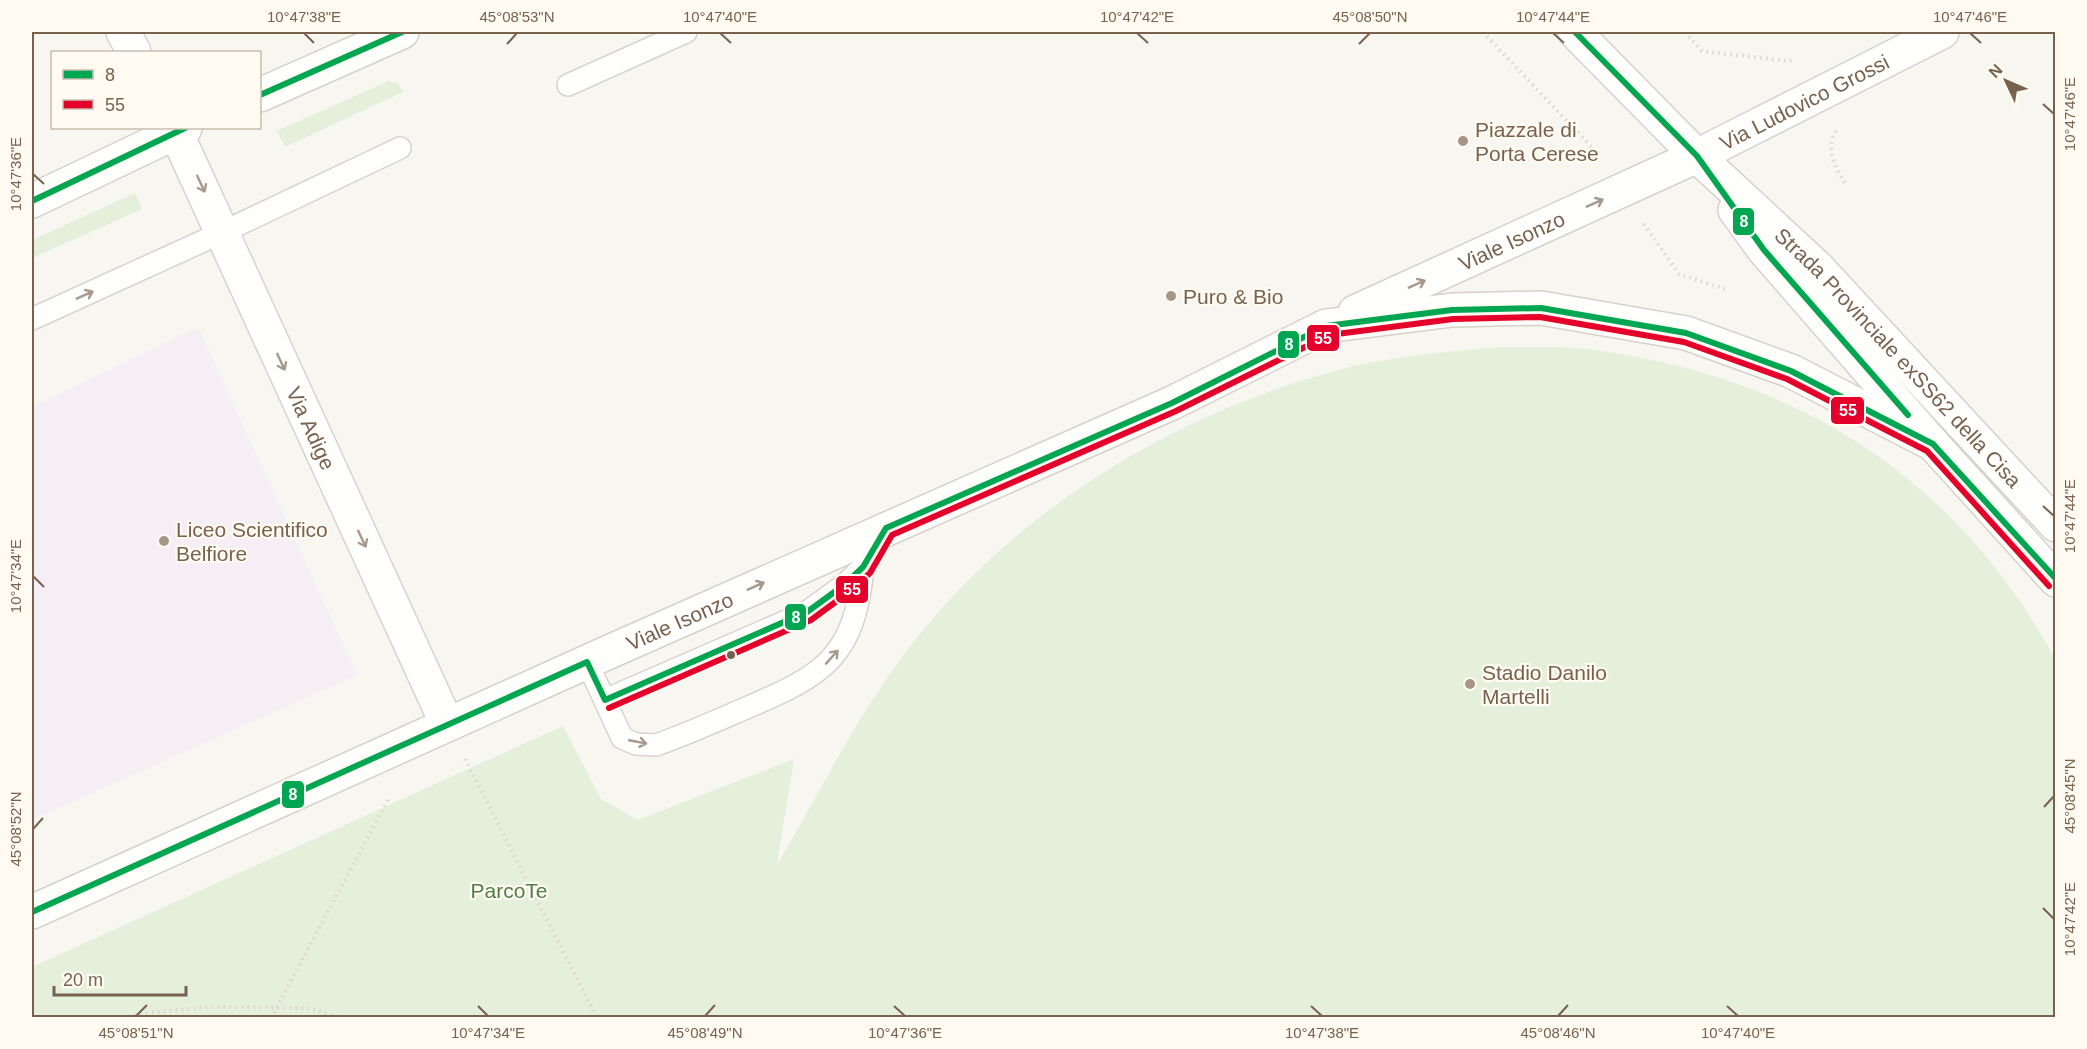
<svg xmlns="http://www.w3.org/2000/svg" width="2087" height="1049" viewBox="0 0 2087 1049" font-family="Helvetica,sans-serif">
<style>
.education{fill:#f6eef5}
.green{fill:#e4f0db}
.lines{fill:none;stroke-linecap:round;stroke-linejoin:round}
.service-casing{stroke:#d8d3cd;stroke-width:24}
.minor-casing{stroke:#d8d3cd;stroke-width:36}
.secondary-casing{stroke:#d6d2ca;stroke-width:36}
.path{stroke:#dad6d0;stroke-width:4;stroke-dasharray:1.5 4.5;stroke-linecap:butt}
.service{stroke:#fefefd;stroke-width:21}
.minor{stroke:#fefefd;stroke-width:33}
.secondary{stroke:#fefefd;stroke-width:33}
.bus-1-casing{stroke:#fffbf2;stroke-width:10}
.bus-2-casing{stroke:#fffbf2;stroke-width:10}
.bus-1{stroke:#00a651;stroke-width:6}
.bus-2{stroke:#e4002b;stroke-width:6}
.oneway{stroke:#a7998b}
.ticks{fill:none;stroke:#78624e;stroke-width:2}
.poi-dot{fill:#a59687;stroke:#fffbf2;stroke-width:2}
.bus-dot{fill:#78624e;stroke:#fffbf2;stroke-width:2}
.labels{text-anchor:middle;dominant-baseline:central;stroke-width:4.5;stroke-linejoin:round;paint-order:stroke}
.street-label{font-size:21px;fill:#78624e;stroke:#fffbf2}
.poi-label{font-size:21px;fill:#78624e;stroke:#fffbf2;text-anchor:start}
.park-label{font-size:21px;fill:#507e45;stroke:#fffbf2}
.line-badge{stroke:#fffbf2;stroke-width:2}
.badge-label{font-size:16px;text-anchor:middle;font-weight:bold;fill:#fff}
.neatline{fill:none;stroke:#78624e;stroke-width:2}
.ticks-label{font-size:15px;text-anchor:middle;fill:#78624e}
</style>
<rect width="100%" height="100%" fill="#f8f6f0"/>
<!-- education -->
<polygon class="education" points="198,327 357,675 32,820 32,407"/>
<!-- green -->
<g class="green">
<polygon points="389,81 398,83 403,92 285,147 277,131"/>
<polygon points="135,193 142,209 32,258 32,240"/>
<path d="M1502,347C1530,348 1560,346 1588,349C1794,375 1956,476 2055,659V1017H32V967L563,726L601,799L638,820L794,759L777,865C822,789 860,709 915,640C1021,507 1172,416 1334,371C1389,356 1445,352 1502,347Z"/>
</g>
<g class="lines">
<!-- service casing -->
<g class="service-casing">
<g id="service">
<polyline points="568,85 686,32"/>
<polyline points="32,319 223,232 400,148"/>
<path d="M587,662L622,738L636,744L656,745C687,734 716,721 746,708C824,675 855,657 863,567"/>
<polyline points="605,700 807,612 844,585 863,567 867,561"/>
</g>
</g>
<!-- minor casing -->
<g class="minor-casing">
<g id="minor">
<polyline points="123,32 134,52"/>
<path id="s1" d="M174,128L447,724"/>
<path id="s2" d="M1697,156L1942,32"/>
</g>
</g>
<!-- secondary casing -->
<g class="secondary-casing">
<g id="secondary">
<path id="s3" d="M1575,32L1697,156L1817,267L2056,525"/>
<polyline points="260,95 402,32"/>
<polyline points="32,201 185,128"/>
<polyline points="1735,210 1764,250 1933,444 2056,580"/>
<path id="s4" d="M1355,312L1697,156"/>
<path id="s5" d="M32,912L609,652L1172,403L1326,326L1452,310L1541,308L1686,333L1791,371L1933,444"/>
</g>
</g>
<!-- path -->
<g class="path">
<polyline points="1483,32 1596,152"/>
<polyline points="1685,32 1702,51 1789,61 1793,60"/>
<path d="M1836,131C1825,147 1835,168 1845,183"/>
<polyline points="1644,224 1679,274 1725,289"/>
<polyline points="465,759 597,1018"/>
<polyline points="129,1018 136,1014 209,1007 307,1008 343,1018"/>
<polyline points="271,1018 390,796"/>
</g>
<!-- service -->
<use href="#service" class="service"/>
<!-- minor -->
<use href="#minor" class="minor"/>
<!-- secondary -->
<use href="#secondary" class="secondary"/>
<!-- bus-1 casing -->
<g class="bus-1-casing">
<g id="bus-1">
<polyline points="1575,32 1697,156 1764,250 1908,415"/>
<polyline points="260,95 402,32"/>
<polyline points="32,201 185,128"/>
<polyline points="32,912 587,662 605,700 807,612 844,585 863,567 886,528 1172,403 1326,326 1452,310 1541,308 1686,333 1791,371 1933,444 2056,579"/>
</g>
</g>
<!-- bus-2 casing -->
<g class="bus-2-casing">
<polyline id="bus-2" points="609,708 811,620 849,592 870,573 892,535 1176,411 1329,335 1453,319 1540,317 1684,342 1787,379 1927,451 2049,586"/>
</g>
<!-- bus-1 -->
<use href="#bus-1" class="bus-1"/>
<!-- bus-2 -->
<use href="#bus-2" class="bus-2"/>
</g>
<!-- one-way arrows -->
<defs><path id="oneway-shaft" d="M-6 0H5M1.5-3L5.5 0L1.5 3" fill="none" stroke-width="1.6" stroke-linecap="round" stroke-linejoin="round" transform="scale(1.5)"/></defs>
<g class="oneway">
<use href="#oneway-shaft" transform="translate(201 184) rotate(65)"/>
<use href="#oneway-shaft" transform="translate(1595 203) rotate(-24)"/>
<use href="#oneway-shaft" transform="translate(1417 284) rotate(-24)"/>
<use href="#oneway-shaft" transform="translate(85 295) rotate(-24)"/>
<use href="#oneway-shaft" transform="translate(281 362) rotate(65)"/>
<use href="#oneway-shaft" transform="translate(362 539) rotate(65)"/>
<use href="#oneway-shaft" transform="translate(756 586) rotate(-24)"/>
<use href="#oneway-shaft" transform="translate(832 657) rotate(-48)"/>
<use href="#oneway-shaft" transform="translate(638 742) rotate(11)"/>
</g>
<!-- ticks -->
<path class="ticks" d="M304,33L314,43M720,33L731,43M1137,33L1148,43M1553,33L1564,43M1970,33L1981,43M507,44L517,33M1359,44L1370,33M2043,104L2054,114M33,174L44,184M2043,506L2054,516M33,576L44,587M2044,807L2054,796M33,829L43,818M2043,908L2054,919M478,1006L488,1016M894,1006L905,1016M1311,1006L1322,1016M1727,1006L1738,1016M136,1016L147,1005M705,1016L715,1005M1558,1016L1568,1005"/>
<!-- markers -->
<g class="poi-dot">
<circle cx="1463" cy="141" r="6"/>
<circle cx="1171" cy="296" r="6"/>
<circle cx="164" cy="541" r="6"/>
<circle cx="1470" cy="684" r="6"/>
</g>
<circle class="bus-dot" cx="731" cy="655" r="5"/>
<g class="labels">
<!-- street labels -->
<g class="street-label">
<text stroke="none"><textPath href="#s2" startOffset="120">Via Ludovico Grossi</textPath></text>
<text stroke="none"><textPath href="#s4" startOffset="172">Viale Isonzo</textPath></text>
<text stroke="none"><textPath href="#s3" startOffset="459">Strada Provinciale exSS62 della Cisa</textPath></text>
<text stroke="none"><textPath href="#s1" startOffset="330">Via Adige</textPath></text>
<text stroke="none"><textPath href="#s5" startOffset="710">Viale Isonzo</textPath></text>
</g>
<!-- poi labels -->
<g class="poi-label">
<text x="1475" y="129">Piazzale di<tspan x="1475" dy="24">Porta Cerese</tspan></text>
<text x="1183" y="296">Puro &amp; Bio</text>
<text x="176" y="529">Liceo Scientifico<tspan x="176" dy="24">Belfiore</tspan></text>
<text x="1482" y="672">Stadio Danilo<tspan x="1482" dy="24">Martelli</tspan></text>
</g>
<!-- park labels -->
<g class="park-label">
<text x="509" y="890">ParcoTe</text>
</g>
</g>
<g class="line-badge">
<rect x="1732" y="207" width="23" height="29" rx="6" fill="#00a651"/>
<rect x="1306" y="324" width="34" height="28" rx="6" fill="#e4002b"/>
<rect x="1277" y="330" width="23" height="29" rx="6" fill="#00a651"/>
<rect x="1830" y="396" width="35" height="29" rx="6" fill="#e4002b"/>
<rect x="835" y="575" width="34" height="29" rx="6" fill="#e4002b"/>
<rect x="784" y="603" width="23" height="28" rx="6" fill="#00a651"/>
<rect x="281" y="780" width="24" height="29" rx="6" fill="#00a651"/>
</g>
<g class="badge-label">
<text x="1744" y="227">8</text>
<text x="1323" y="344">55</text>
<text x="1289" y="350">8</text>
<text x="1848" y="416">55</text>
<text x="852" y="595">55</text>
<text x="796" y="623">8</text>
<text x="293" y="800">8</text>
</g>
<!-- border -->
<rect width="2087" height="1049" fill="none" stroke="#fffbf2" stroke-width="66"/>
<!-- legend -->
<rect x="51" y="51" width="210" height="78" fill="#fffbf2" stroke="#c9beb0" stroke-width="1.5"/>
<rect x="63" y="70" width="30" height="9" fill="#00a651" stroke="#c9beb0" stroke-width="1.5"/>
<text x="105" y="81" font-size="18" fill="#78624e">8</text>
<rect x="63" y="100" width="30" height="9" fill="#e4002b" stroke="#c9beb0" stroke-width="1.5"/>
<text x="105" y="111" font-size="18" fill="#78624e">55</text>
<!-- north arrow -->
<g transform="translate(2006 81) rotate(314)" stroke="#fffbf2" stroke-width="4.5" paint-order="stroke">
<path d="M0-4.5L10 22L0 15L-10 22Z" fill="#78624e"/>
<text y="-9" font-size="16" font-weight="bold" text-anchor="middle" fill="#78624e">N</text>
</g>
<!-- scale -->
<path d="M54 986v9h132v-9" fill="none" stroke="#78624e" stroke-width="3"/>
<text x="63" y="986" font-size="18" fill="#78624e" stroke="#fffbf2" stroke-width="4.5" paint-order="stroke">20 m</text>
<rect x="33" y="33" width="2021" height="983" class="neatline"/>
<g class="ticks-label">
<text x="304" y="22">10°47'38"E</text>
<text x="517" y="22">45°08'53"N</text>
<text x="720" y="22">10°47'40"E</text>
<text x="1137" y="22">10°47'42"E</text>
<text x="1370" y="22">45°08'50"N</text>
<text x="1553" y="22">10°47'44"E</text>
<text x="1970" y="22">10°47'46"E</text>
<text transform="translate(2070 114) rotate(-90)" y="5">10°47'46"E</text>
<text transform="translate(16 174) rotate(-90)" y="5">10°47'36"E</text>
<text transform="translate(2070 516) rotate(-90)" y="5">10°47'44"E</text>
<text transform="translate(16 576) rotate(-90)" y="5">10°47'34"E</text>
<text transform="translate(2070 796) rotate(-90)" y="5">45°08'45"N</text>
<text transform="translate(16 829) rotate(-90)" y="5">45°08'52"N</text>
<text transform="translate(2070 919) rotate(-90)" y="5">10°47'42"E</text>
<text x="136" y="1038">45°08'51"N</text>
<text x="488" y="1038">10°47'34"E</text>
<text x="705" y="1038">45°08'49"N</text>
<text x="905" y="1038">10°47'36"E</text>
<text x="1322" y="1038">10°47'38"E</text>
<text x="1558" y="1038">45°08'46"N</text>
<text x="1738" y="1038">10°47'40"E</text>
</g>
</svg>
